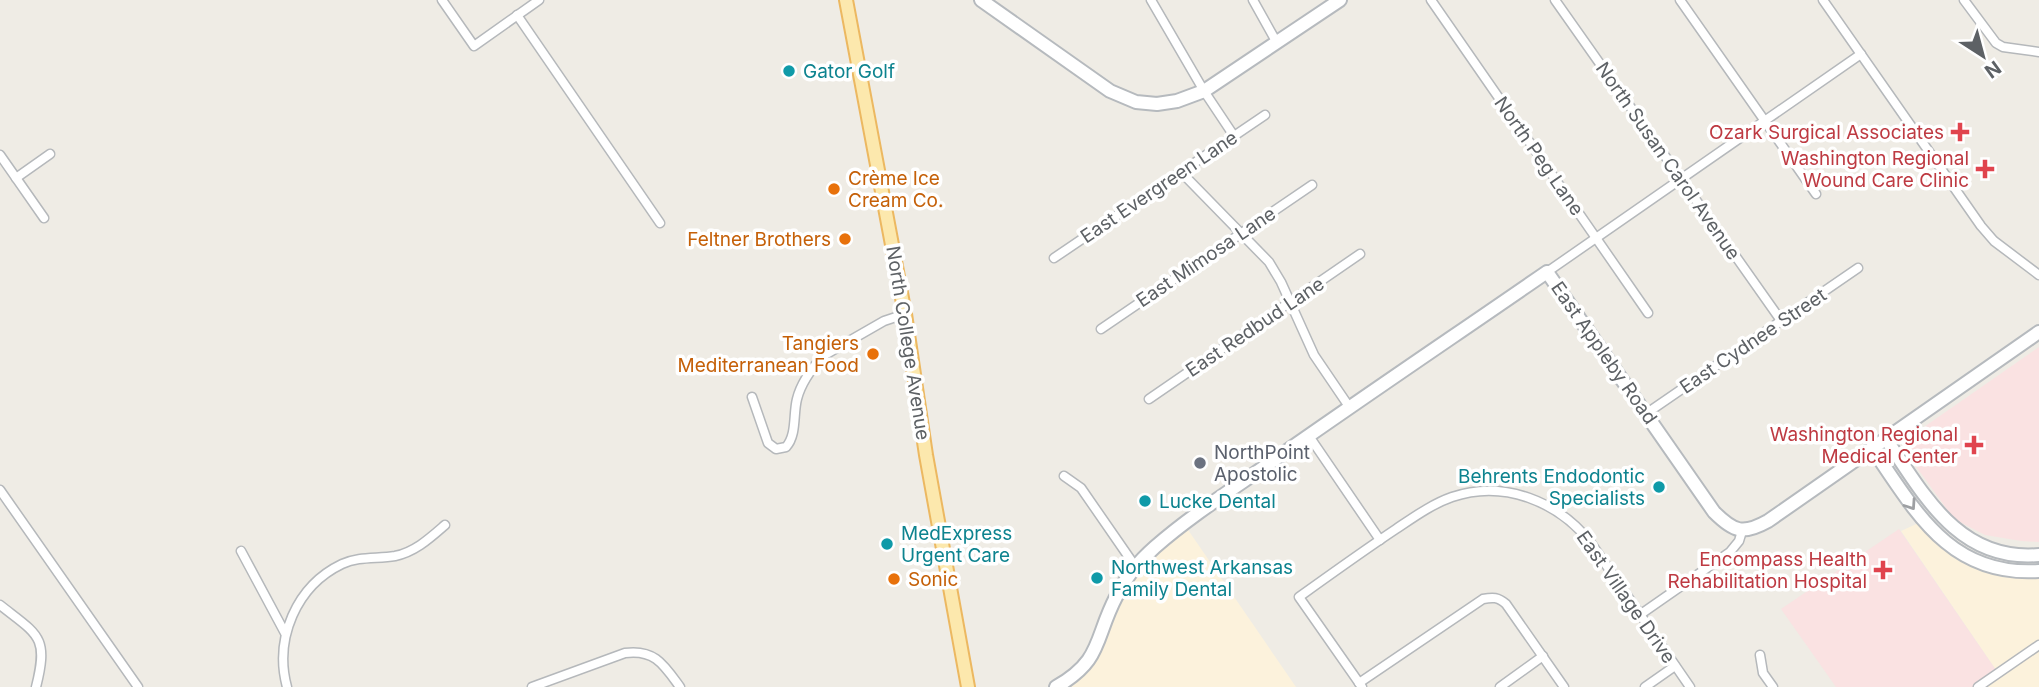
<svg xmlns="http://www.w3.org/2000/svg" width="2039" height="687" viewBox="0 0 2039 687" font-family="Inter,sans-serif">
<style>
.commercial{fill:#fcf2dc}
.medical{fill:#fae2e2}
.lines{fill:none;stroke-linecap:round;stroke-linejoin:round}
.street-casing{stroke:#b5b8bb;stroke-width:11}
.secondary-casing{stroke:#b6babe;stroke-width:16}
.primary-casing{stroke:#ecb861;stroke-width:16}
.street{stroke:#fff;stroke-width:8}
.secondary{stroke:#fff;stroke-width:12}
.primary{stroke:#fce8ad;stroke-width:12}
.oneway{stroke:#9ea0a3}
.culture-dot{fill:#0f9aa8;stroke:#fff;stroke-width:2.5}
.health-dot{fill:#e0444e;stroke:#fff;stroke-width:2.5}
.food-dot{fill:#e8710a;stroke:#fff;stroke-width:2.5}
.worship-dot{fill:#6b7280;stroke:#fff;stroke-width:2.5}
.labels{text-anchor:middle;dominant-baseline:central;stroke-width:7;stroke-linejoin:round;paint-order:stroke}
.culture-label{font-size:19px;fill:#0d838f;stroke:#fff;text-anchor:start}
.health-label{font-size:19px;fill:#be3a42;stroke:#fff;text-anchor:end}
.street-label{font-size:19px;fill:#5d6165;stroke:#fff}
.food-label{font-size:19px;fill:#c56008;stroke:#fff;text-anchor:start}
.worship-label{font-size:19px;fill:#5b616d;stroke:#fff;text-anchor:start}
</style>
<rect width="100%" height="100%" fill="#efece5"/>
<!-- commercial -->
<g class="commercial">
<polygon points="1923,521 1972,559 2039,571 2039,687 1978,687 1998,673 1901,531"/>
<polygon points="1184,524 1296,687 1056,687 1081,670 1135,566"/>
</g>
<!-- medical -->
<g class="medical">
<polygon points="2039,347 2039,542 2021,541 1985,535 1954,519 1907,454 1911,436"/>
<polygon points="1899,529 1998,673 1978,687 1836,687 1781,609"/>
</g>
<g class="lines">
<!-- street casing -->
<g class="street-casing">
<g id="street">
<polyline points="442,0 474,46 539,0"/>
<polyline points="1151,0 1204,91 1234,136"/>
<polyline points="1253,0 1277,43"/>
<polyline points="1431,0 1648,313"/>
<polyline points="1555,0 1782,322"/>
<polyline points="1680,0 1816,194"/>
<polyline points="1823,0 1981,226 1994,241 2039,275"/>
<polyline points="1964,0 1996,43 2003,47 2039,52"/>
<polyline points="517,15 660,223"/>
<polyline points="0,155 44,218"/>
<polyline points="1181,172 1269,262 1281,282 1314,355 1350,408"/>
<polyline points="16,178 50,154"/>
<polyline points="1054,258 1265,115"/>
<polyline points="1547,272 1861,54"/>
<polyline points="1101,329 1312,185"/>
<path d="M752,397L768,443L776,449L786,447C797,435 793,414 797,399C801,383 812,368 823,356L884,321L905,314"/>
<polyline points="1149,399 1360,254"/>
<polyline points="1647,413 1858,268"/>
<polyline points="1309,436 1380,540"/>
<polyline points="1064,476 1081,488 1135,566"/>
<polyline points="0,490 138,687"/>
<polyline points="241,551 285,633"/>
<path d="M0,605C38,635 49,636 36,687"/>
<polyline points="1641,614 1730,552 1739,541 1742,531"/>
<polyline points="1760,655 1763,673 1773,687"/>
<path d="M1359,683L1483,599C1493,597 1498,597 1506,604L1564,687"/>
<path d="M287,687C274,639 296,586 342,564C359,556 377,559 395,556C415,552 430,538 445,525"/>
<path d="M532,687L625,653C655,649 664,665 680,687"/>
<path d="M1362,687L1299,597C1331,574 1363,551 1396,529C1414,517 1432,504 1452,497C1504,479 1559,502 1591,543L1690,687"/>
<polyline points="1500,687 1543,656"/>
<polyline points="1645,687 1675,666"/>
<polyline points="1978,687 2039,645"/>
</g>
</g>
<!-- secondary casing -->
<g class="secondary-casing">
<g id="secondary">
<polyline points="981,0 1110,91 1136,102 1157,104 1177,101 1204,91 1340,0"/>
<path d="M1886,439C1924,495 1959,562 2039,555"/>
<path d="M1872,448C1916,512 1950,577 2039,571"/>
<path d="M1056,687C1103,660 1094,639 1116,597C1125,578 1139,561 1155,547C1195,512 1241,484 1284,453C1371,392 1460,332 1547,272L1714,512C1734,532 1743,535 1768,521L2039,332"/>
</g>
</g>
<!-- primary casing -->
<g class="primary-casing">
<polyline id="primary" points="846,0 905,314 926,455 968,687"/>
</g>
<!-- street -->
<use href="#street" class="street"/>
<!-- secondary -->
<use href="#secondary" class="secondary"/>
<!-- primary -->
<use href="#primary" class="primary"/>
</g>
<!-- one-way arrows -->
<defs><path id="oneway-chevron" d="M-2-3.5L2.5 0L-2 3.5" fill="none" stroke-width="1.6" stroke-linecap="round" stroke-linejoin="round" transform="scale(1.75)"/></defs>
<use class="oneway" href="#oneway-chevron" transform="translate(1911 505) rotate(56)"/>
<!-- markers -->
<g class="culture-dot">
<circle cx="789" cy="71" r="7"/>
<circle cx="1659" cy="487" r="7"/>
<circle cx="1145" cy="501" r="7"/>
<circle cx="887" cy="544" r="7"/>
<circle cx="1097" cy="578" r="7"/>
</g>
<g class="health-dot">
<path d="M1956.5 121.5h7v7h7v7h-7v7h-7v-7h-7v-7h7z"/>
<path d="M1981.5 158.5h7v7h7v7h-7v7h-7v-7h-7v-7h7z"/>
<path d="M1970.5 434.5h7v7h7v7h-7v7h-7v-7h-7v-7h7z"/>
<path d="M1879.5 559.5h7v7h7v7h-7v7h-7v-7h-7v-7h7z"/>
</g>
<g class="food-dot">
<circle cx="834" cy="189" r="7"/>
<circle cx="845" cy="239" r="7"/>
<circle cx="873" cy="354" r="7"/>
<circle cx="894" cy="579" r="7"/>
</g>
<circle class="worship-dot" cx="1200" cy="463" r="7"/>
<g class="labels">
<!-- culture labels -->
<g class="culture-label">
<text x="803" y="71">Gator Golf</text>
<text x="1645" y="476" text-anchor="end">Behrents Endodontic<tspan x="1645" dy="22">Specialists</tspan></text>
<text x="1159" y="501">Lucke Dental</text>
<text x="901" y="533">MedExpress<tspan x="901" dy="22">Urgent Care</tspan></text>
<text x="1111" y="567">Northwest Arkansas<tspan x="1111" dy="22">Family Dental</tspan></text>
</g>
<!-- health labels -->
<g class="health-label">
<text x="1944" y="132">Ozark Surgical Associates</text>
<text x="1969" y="158">Washington Regional<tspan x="1969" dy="22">Wound Care Clinic</tspan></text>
<text x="1958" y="434">Washington Regional<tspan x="1958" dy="22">Medical Center</tspan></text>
<text x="1867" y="559">Encompass Health<tspan x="1867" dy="22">Rehabilitation Hospital</tspan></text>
</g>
<!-- street labels -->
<g class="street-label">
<text transform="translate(1539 156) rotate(55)">North Peg Lane</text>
<text transform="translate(1668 161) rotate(55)">North Susan Carol Avenue</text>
<text transform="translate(1159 187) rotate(-34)">East Evergreen Lane</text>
<text transform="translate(1206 257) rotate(-34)">East Mimosa Lane</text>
<text transform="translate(1255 327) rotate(-34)">East Redbud Lane</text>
<text transform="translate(1753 341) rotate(-34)">East Cydnee Street</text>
<text transform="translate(908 343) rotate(81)">North College Avenue</text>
<text transform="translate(1604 353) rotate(55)">East Appleby Road</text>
<text transform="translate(1626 597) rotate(55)">East Village Drive</text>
</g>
<!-- food labels -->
<g class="food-label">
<text x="848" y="178">Crème Ice<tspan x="848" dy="22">Cream Co.</tspan></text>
<text x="831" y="239" text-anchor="end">Feltner Brothers</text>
<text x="859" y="343" text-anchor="end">Tangiers<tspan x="859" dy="22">Mediterranean Food</tspan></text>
<text x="908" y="579">Sonic</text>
</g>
<!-- worship labels -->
<g class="worship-label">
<text x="1214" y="452">NorthPoint<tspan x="1214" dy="22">Apostolic</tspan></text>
</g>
</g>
<!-- north arrow -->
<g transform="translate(1983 56) rotate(144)" stroke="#ffffff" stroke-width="5" paint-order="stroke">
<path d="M0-5L12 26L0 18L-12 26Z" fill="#5d6165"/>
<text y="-10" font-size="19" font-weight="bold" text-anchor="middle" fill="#5d6165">N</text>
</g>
</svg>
